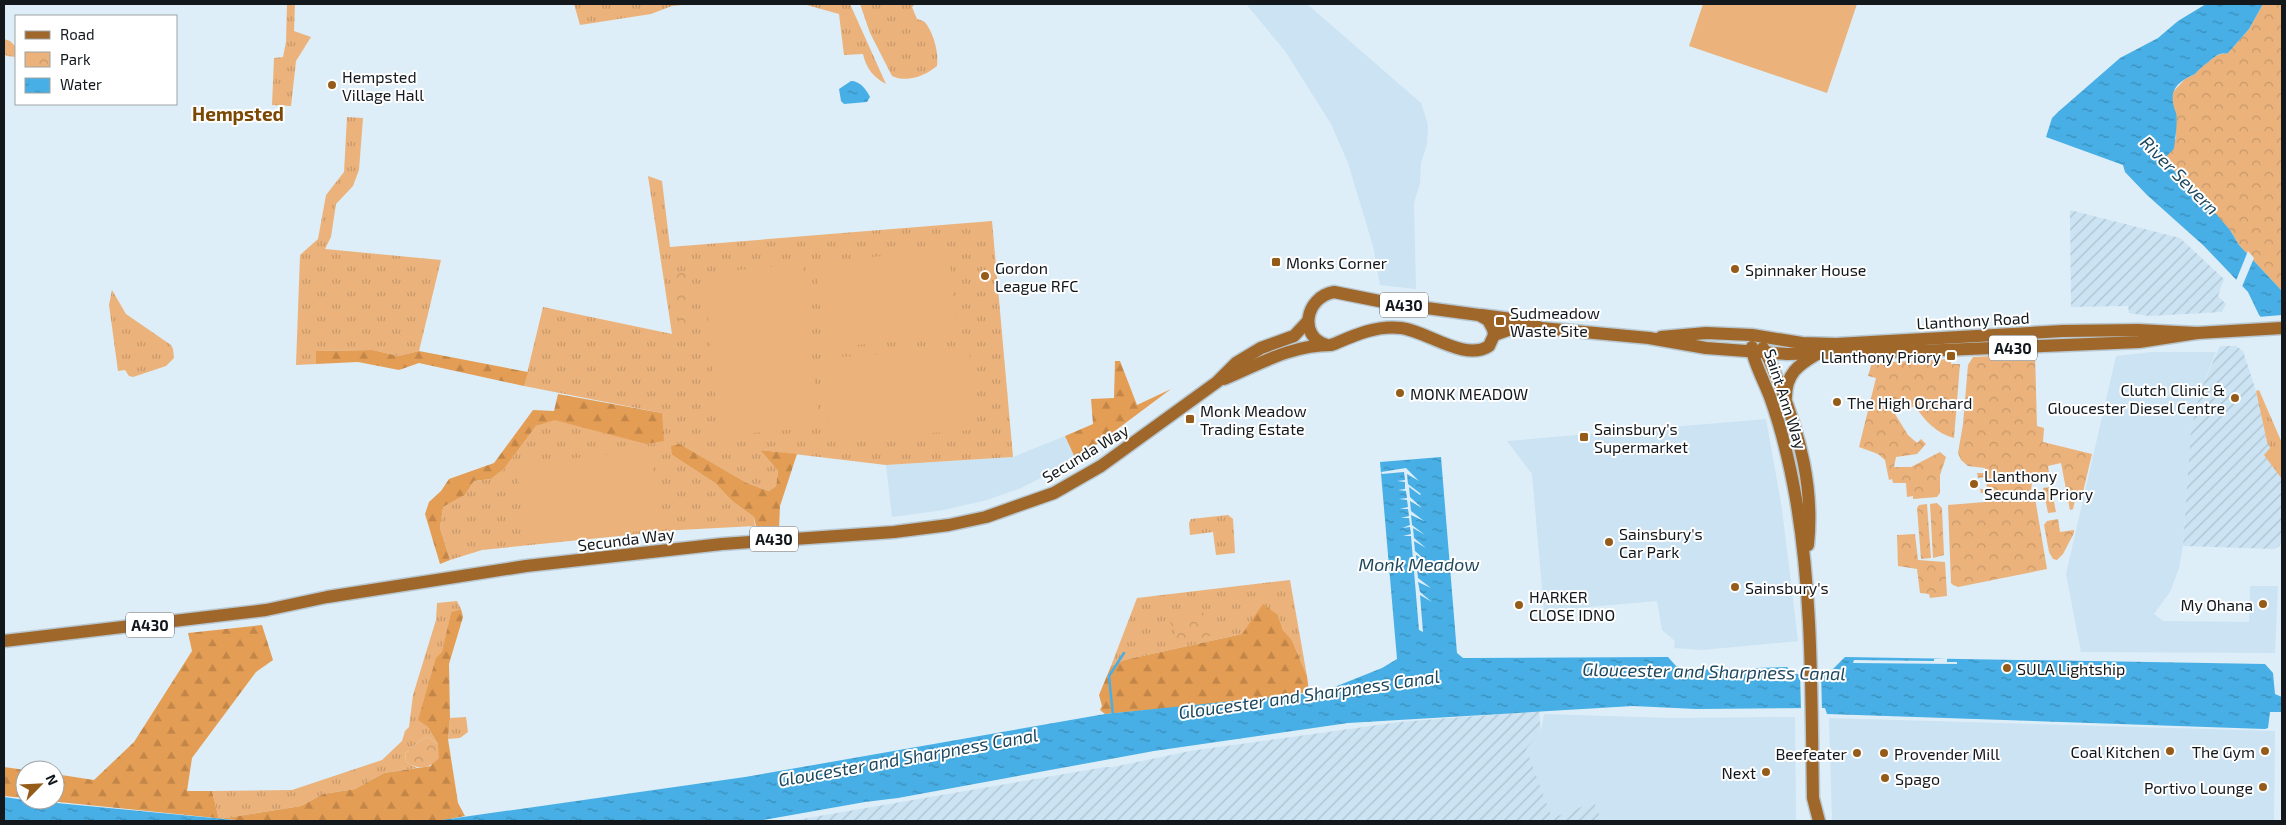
<svg xmlns="http://www.w3.org/2000/svg" width="2286" height="825" viewBox="0 0 2286 825" font-family="'Exo 2',sans-serif">
<style>
.built{fill:#cbe3f2}
.industrial{fill:url(#industrial-furrows)}
.grass{fill:url(#grass-tufts)}
.forest{fill:url(#forest-firs)}
.park{fill:url(#park-crowns)}
.pitch{fill:#ebb27b}
.water{fill:url(#water-ripples)}
.pier{fill:#ddeef8}
.lines{fill:none;stroke-linecap:round;stroke-linejoin:round}
.stream{stroke:#47afe5;stroke-width:2.5}
.primary-casing{stroke:#b8c7d0;stroke-width:15}
.primary{stroke:#a0672b;stroke-width:12}
.poi-dot{fill:#955b18;stroke:#fff;stroke-width:2}
.labels{text-anchor:middle;dominant-baseline:central;stroke-width:4;stroke-linejoin:round;paint-order:stroke}
.shield{fill:#fff;stroke:#595d60;stroke-width:1}
.shield-label{font-size:15px;font-weight:bold;fill:#12181c}
.poi-label{font-size:16px;fill:#12181c;stroke:#fff;text-anchor:start}
.street-label{font-size:16px;fill:#12181c;stroke:#fff}
.water-label{font-size:18px;font-style:italic;fill:#1d485f;stroke:#fff}
.quarter-label{font-size:19px;font-weight:bold;fill:#7b4804;stroke:#fff}
</style>
<defs>
<pattern id="industrial-furrows" width="10" height="10" patternUnits="userSpaceOnUse" patternTransform="scale(1.25)"><rect width="10" height="10" fill="#cbe3f2"/><path d="M-1 1l2-2M0 10L10 0M9 11l2-2" fill="none" stroke="#adc2cf"/></pattern>
<pattern id="grass-tufts" width="24" height="20" patternUnits="userSpaceOnUse" patternTransform="scale(1.25)"><rect width="24" height="20" fill="#ebb27b"/><path d="M3 7l-1-3M5 7V3M7 7l1-3M15 17l-1-3M17 17v-4M19 17l1-3" fill="none" stroke="#c8986a"/></pattern>
<pattern id="forest-firs" width="22" height="20" patternUnits="userSpaceOnUse" patternTransform="scale(1.25)"><rect width="22" height="20" fill="#e49d54"/><path d="M5 1l3.5 6h-7zM16 11l3.5 6h-7z" fill="#c38649"/></pattern>
<pattern id="park-crowns" width="20" height="18" patternUnits="userSpaceOnUse" patternTransform="scale(1.25)"><rect width="20" height="18" fill="#ebb27b"/><path d="M2 6a3 3 0 1 1 6 0M12 15a3 3 0 1 1 6 0" fill="none" stroke="#c8986a"/></pattern>
<pattern id="water-ripples" width="26" height="14" patternUnits="userSpaceOnUse" patternTransform="scale(1.25)"><rect width="26" height="14" fill="#47afe5"/><path d="M2 4q2-2 4 0t4 0M15 11q2-2 4 0t4 0" fill="none" stroke="#3a8db9"/></pattern>
</defs>
<rect width="100%" height="100%" fill="#ddeef8"/>
<!-- built -->
<g class="built">
<polygon points="1246,4 1307,4 1421,103 1428,125 1427,144 1421,163 1420,183 1414,203 1416,289 1380,285 1373,246 1348,163 1331,124 1285,51"/>
<polygon points="2152,352 2216,352 2201,389 2191,429 2183,546 2179,568 2170,592 2154,614 2163,621 2249,622 2250,586 2278,586 2275,653 2081,652 2066,574 2116,356"/>
<polygon points="1766,419 1782,509 1798,641 1702,650 1674,648 1675,641 1662,630 1657,601 1544,611 1532,474 1507,441"/>
<polygon points="1065,436 1076,460 1021,488 987,500 944,510 892,517 886,465 1013,457"/>
<polygon points="1544,714 1672,718 1795,717 1796,821 1602,821 1594,802 1552,818 1525,749 1541,731"/>
<polygon points="1829,718 2275,731 2274,821 1832,821"/>
</g>
<!-- industrial -->
<g class="industrial">
<polygon points="2070,210 2180,238 2224,279 2218,296 2226,304 2222,312 2149,316 2129,313 2128,306 2071,307"/>
<polygon points="2220,346 2236,346 2243,351 2256,391 2267,442 2282,479 2281,542 2279,546 2274,549 2183,546 2191,429 2201,389"/>
<polygon points="1539,711 1541,731 1526,749 1552,818 1594,802 1602,821 790,821 1105,767 1113,767 1190,751 1400,722"/>
</g>
<!-- grass -->
<g class="grass">
<polygon points="287,4 295,4 294,31 311,37 296,61 291,106 272,105 274,58 283,57 286,42"/>
<polygon points="574,4 692,4 672,6 651,14 580,25"/>
<path d="M803,4H850L886,84C873,77 866,68 863,54L844,55L839,14Z"/>
<path d="M860,4H915L912,7L917,19C921,20 925,21 927,25C934,35 939,54 937,66C925,76 907,83 892,76L870,33Z"/>
<polygon points="4,39 10,41 16,47 16,57 7,56 4,54"/>
<polygon points="347,117 363,118 359,170 353,186 336,204 331,237 325,249 441,260 419,351 398,356 373,350 316,351 316,364 296,365 300,255 318,239 326,195 344,172"/>
<polygon points="648,176 662,181 670,247 992,221 1013,457 886,465 760,450 778,471 776,486 769,491 747,483 680,444 672,455 715,483 732,501 754,517 755,526 679,530 482,550 450,560 440,528 443,507 465,495 474,481 491,479 504,469 536,426 555,419 645,444 662,413 524,386 543,307 672,334"/>
<polygon points="112,290 126,314 171,345 173,349 174,358 166,366 133,377 129,376 125,370 118,371 109,305"/>
<polygon points="2259,390 2282,443 2282,479 2264,455 2270,448 2267,442 2256,391"/>
<polygon points="1228,515 1233,519 1235,553 1216,555 1213,532 1190,535 1189,523 1191,519"/>
<polygon points="1290,580 1307,676 1292,640 1283,630 1278,615 1242,634 1124,660 1111,666 1137,598"/>
<path d="M457,601L461,609L451,612L427,726L438,744L428,737C418,740 413,748 405,753L406,762L417,768L384,773L355,789L323,794L301,806L219,819L212,791L292,790L382,760L402,741L405,731L409,727L413,695L436,620L437,603Z"/>
<polygon points="466,717 468,732 460,738 448,739 450,718"/>
</g>
<!-- forest -->
<g class="forest">
<polygon points="373,350 398,356 419,351 528,372 524,386 419,363 399,370 358,362 316,364 316,351"/>
<polygon points="1115,361 1120,361 1137,405 1171,389 1076,460 1065,436 1093,424 1091,399 1114,398"/>
<polygon points="558,394 662,413 664,441 645,444 555,420 536,426 504,469 491,479 474,481 465,495 443,507 440,528 450,560 440,564 425,514 429,502 441,491 449,479 494,463 533,410 554,411"/>
<polygon points="680,444 747,483 769,491 776,486 778,471 760,450 797,454 780,506 779,530 757,531 754,517 732,501 715,483 672,455 671,446"/>
<polygon points="1263,604 1278,615 1283,630 1292,640 1307,676 1309,692 1248,701 1105,714 1100,710 1102,706 1099,695 1111,666 1124,660 1242,634"/>
<polygon points="461,609 463,617 449,664 450,718 448,739 458,803 465,816 439,821 245,821 39,800 55,800 55,774 94,780 134,742 192,651 188,633 262,625 273,660 256,672 192,758 187,791 212,791 219,819 301,806 323,794 355,789 384,773 431,766 438,744 427,726 418,720 436,658 442,652 451,612"/>
<polygon points="4,767 25,770 25,798 4,796"/>
</g>
<!-- park -->
<g class="park">
<path d="M2263,4H2282V291L2239,245L2230,230L2181,179L2167,161L2166,156L2176,138V114L2172,109V93L2185,79L2195,74C2197,70 2215,56 2220,54C2221,54 2228,53 2228,53L2249,29Z"/>
<polygon points="686,271 690,323 679,324 675,272"/>
<polygon points="2035,354 2037,426 2044,428 2043,442 2092,454 2083,492 2077,491 2073,509 2070,510 2061,463 2048,466 2050,479 2032,481 2031,492 1981,493 1980,489 1987,489 1986,477 1978,478 1977,473 1985,473 1985,468 1968,466 1961,460 1958,453 1963,424 1968,365 1973,357"/>
<path d="M1873,359L1890,360L1891,362L1951,359V364H1960L1954,438C1937,434 1924,420 1915,406L1895,414L1908,435L1917,443L1921,439L1926,444L1917,454L1896,457L1894,467H1911L1940,452L1946,457L1940,475V493L1937,497L1913,499V496L1907,497L1906,483H1893L1892,479L1889,480L1885,460L1878,454L1859,447L1876,378L1868,376Z"/>
<polygon points="2051,487 2056,512 2048,513 2043,488"/>
<polygon points="2035,498 2047,569 1958,587 1953,585 1951,583 1948,505"/>
<polygon points="1937,503 1942,508 1944,555 1933,558 1930,504"/>
<polygon points="1927,504 1931,558 1921,559 1917,508 1919,505"/>
<polygon points="2058,519 2060,532 2074,530 2074,533 2063,554 2057,560 2053,559 2049,552 2044,525 2047,521"/>
<polygon points="1915,534 1918,560 1945,562 1947,596 1930,598 1929,594 1920,593 1917,569 1898,566 1897,535"/>
<polygon points="1201,610 1212,623 1216,634 1178,645 1175,632 1170,622 1172,617 1189,616"/>
<path d="M428,737L438,744L439,758C427,770 420,770 406,762L405,753C413,748 418,740 428,737Z"/>
</g>
<!-- pitch -->
<g class="pitch">
<polygon points="1703,4 1857,4 1827,93 1689,46"/>
<polygon points="949,250 957,336 824,348 816,262"/>
<polygon points="803,264 819,427 719,436 704,273"/>
<polygon points="969,348 975,430 829,440 823,358"/>
<polygon points="651,449 660,529 526,544 517,465"/>
</g>
<!-- water -->
<g class="water">
<path d="M2206,4H2263L2249,29L2228,53C2226,54 2223,53 2220,54C2217,54 2197,71 2195,74C2174,83 2168,93 2176,113C2178,120 2175,142 2174,148C2173,151 2168,154 2166,157L2167,162L2181,179L2217,215L2230,230L2239,245L2282,291V340L2259,315L2248,292L2204,246L2147,195L2125,172L2123,165L2046,137L2052,118L2058,112L2120,58L2158,38L2178,21Z"/>
<path d="M851,81C860,81 866,89 870,97L867,102L844,104L841,101L839,89Z"/>
<polygon points="1441,457 1457,653 1463,658 1668,657 1676,666 1692,670 1787,667 1794,674 1828,674 1845,657 2265,664 2273,673 2275,694 2282,697 2282,712 2270,712 2268,728 2265,729 1827,714 1825,708 1696,709 1633,706 1348,723 1154,751 898,798 865,802 758,821 435,821 745,777 1105,714 1322,692 1382,668 1397,659 1380,462"/>
<polygon points="4,797 25,800 245,821 4,821"/>
</g>
<!-- pier -->
<g class="pier">
<polygon points="2248,251 2254,258 2241,289 2235,283"/>
<polygon points="2282,315 2282,343 2258,317"/>
<polygon points="1406,468 1419,481 1407,474 1408,484 1421,494 1420,495 1409,487 1410,497 1422,508 1410,501 1411,511 1424,521 1411,515 1412,525 1425,535 1413,528 1414,538 1426,548 1414,541 1415,551 1428,562 1416,555 1417,565 1429,575 1417,568 1418,578 1431,588 1418,582 1420,592 1432,602 1420,595 1423,632 1419,630 1411,536 1403,536 1411,534 1410,527 1402,528 1410,525 1409,518 1401,518 1409,516 1408,509 1400,509 1408,507 1407,500 1399,499 1407,498 1406,491 1398,490 1405,489 1405,482 1397,481 1405,480 1404,472 1382,474 1381,472"/>
<polygon points="1947,658 1947,662 1957,662 1957,664 1853,663 1854,660 1934,661 1934,659"/>
<polygon points="1821,671 1822,711 1801,710 1800,672"/>
</g>
<g class="lines">
<!-- stream -->
<polyline class="stream" points="1113,716 1109,676 1124,653"/>
<!-- primary casing -->
<g class="primary-casing">
<g id="primary">
<polyline points="1481,315 1519,320 1537,326"/>
<polyline points="1494,335 1508,330 1541,328 1649,338 1706,348 1787,354 1919,351 2139,342 2197,333"/>
<polyline points="1661,337 1706,333 1752,335 1802,343 1836,344 2063,331 2138,330 2197,333 2282,328"/>
<path d="M1752,347C1751,356 1766,386 1770,397C1782,430 1790,465 1796,499C1813,598 1811,698 1813,798L1819,821"/>
<path d="M1763,348C1770,358 1774,372 1779,383C1800,436 1814,487 1808,545"/>
<path d="M1224,379C1260,364 1291,345 1331,345L1334,344C1355,335 1377,325 1401,328C1427,331 1465,362 1489,346L1494,335L1493,329L1488,320L1479,315L1389,303L1334,292C1305,297 1298,337 1327,345"/>
<path d="M1786,397C1786,374 1798,365 1817,354"/>
<polyline points="4,641 266,610 327,597 526,566 722,544 894,532 949,525 986,517 1054,493 1101,466 1217,382 1236,363 1261,348 1294,336 1308,321"/>
</g>
</g>
<!-- primary -->
<use href="#primary" class="primary"/>
</g>
<!-- markers -->
<g class="poi-dot">
<circle cx="332" cy="85" r="5"/>
<rect x="1271" y="257" width="10" height="10" rx="2.5"/>
<circle cx="1735" cy="269" r="5"/>
<circle cx="985" cy="276" r="5"/>
<rect x="1495" y="316" width="10" height="10" rx="2.5"/>
<rect x="1946" y="351" width="10" height="10" rx="2.5"/>
<circle cx="1400" cy="393" r="5"/>
<circle cx="2235" cy="398" r="5"/>
<circle cx="1837" cy="402" r="5"/>
<rect x="1185" y="414" width="10" height="10" rx="2.5"/>
<rect x="1579" y="432" width="10" height="10" rx="2.5"/>
<circle cx="1974" cy="484" r="5"/>
<circle cx="1609" cy="542" r="5"/>
<circle cx="1735" cy="587" r="5"/>
<circle cx="2263" cy="604" r="5"/>
<circle cx="1519" cy="605" r="5"/>
<circle cx="2007" cy="668" r="5"/>
<circle cx="2170" cy="751" r="5"/>
<circle cx="2265" cy="751" r="5"/>
<circle cx="1857" cy="753" r="5"/>
<circle cx="1884" cy="753" r="5"/>
<circle cx="1766" cy="772" r="5"/>
<circle cx="1885" cy="778" r="5"/>
<circle cx="2263" cy="787" r="5"/>
</g>
<g class="labels">
<!-- shield labels -->
<g class="shield">
<rect x="1380" y="292.5" width="48" height="25" rx="4"/>
<rect x="1989" y="335.5" width="48" height="25" rx="4"/>
<rect x="750" y="526.5" width="48" height="25" rx="4"/>
<rect x="126" y="612.5" width="48" height="25" rx="4"/>
</g>
<g class="shield-label">
<text x="1404" y="305">A430</text>
<text x="2013" y="348">A430</text>
<text x="774" y="539">A430</text>
<text x="150" y="625">A430</text>
</g>
<!-- poi labels -->
<g class="poi-label">
<text x="342" y="76">Hempsted<tspan x="342" dy="18">Village Hall</tspan></text>
<text x="1286" y="262">Monks Corner</text>
<text x="995" y="267">Gordon<tspan x="995" dy="18">League RFC</tspan></text>
<text x="1745" y="269">Spinnaker House</text>
<text x="1510" y="312">Sudmeadow<tspan x="1510" dy="18">Waste Site</tspan></text>
<text x="1941" y="356" text-anchor="end">Llanthony Priory</text>
<text x="2225" y="389" text-anchor="end">Clutch Clinic &amp;<tspan x="2225" dy="18">Gloucester Diesel Centre</tspan></text>
<text x="1410" y="393">MONK MEADOW</text>
<text x="1847" y="402">The High Orchard</text>
<text x="1200" y="410">Monk Meadow<tspan x="1200" dy="18">Trading Estate</tspan></text>
<text x="1594" y="428">Sainsbury's<tspan x="1594" dy="18">Supermarket</tspan></text>
<text x="1984" y="475">Llanthony<tspan x="1984" dy="18">Secunda Priory</tspan></text>
<text x="1619" y="533">Sainsbury's<tspan x="1619" dy="18">Car Park</tspan></text>
<text x="1745" y="587">Sainsbury's</text>
<text x="1529" y="596">HARKER<tspan x="1529" dy="18">CLOSE IDNO</tspan></text>
<text x="2253" y="604" text-anchor="end">My Ohana</text>
<text x="2017" y="668">SULA Lightship</text>
<text x="2160" y="751" text-anchor="end">Coal Kitchen</text>
<text x="2255" y="751" text-anchor="end">The Gym</text>
<text x="1847" y="753" text-anchor="end">Beefeater</text>
<text x="1894" y="753">Provender Mill</text>
<text x="1756" y="772" text-anchor="end">Next</text>
<text x="1895" y="778">Spago</text>
<text x="2253" y="787" text-anchor="end">Portivo Lounge</text>
</g>
<!-- street labels -->
<g class="street-label">
<text transform="translate(1973 320) rotate(-3)">Llanthony Road</text>
<text transform="translate(1786 399) rotate(72)">Saint Ann Way</text>
<text transform="translate(1085 453) rotate(-31)">Secunda Way</text>
<text transform="translate(626 539) rotate(-7)">Secunda Way</text>
</g>
<!-- water labels -->
<g class="water-label">
<text transform="translate(2180 175) rotate(45)">River Severn</text>
<text x="1419" y="564">Monk Meadow</text>
<text transform="translate(1714 671) rotate(1)">Gloucester and Sharpness Canal</text>
<text transform="translate(1309 694) rotate(-8)">Gloucester and Sharpness Canal</text>
<text transform="translate(908 757) rotate(-10)">Gloucester and Sharpness Canal</text>
</g>
<!-- quarter labels -->
<g class="quarter-label">
<text x="238" y="113">Hempsted</text>
</g>
</g>
<!-- border -->
<rect width="2286" height="825" fill="none" stroke="#12181c" stroke-width="10"/>
<!-- legend -->
<rect x="15" y="15" width="162" height="90" fill="#ffffff" stroke="#a0a3a4"/>
<rect x="25" y="31" width="25" height="8" fill="#a0672b" stroke="#a0a3a4"/>
<text x="60" y="40" font-size="15" fill="#12181c">Road</text>
<rect x="25" y="52" width="25" height="15" fill="url(#park-crowns)" stroke="#a0a3a4"/>
<text x="60" y="65" font-size="15" fill="#12181c">Park</text>
<rect x="25" y="78" width="25" height="15" fill="url(#water-ripples)" stroke="#a0a3a4"/>
<text x="60" y="90" font-size="15" fill="#12181c">Water</text>
<!-- north arrow -->
<g transform="translate(40 785) rotate(66)"><circle r="24" fill="#ffffff" stroke="#a0a3a4"/>
<path d="M0-4L9 19L0 12L-9 19Z" fill="#955b18"/>
<text y="-8" font-size="14" font-weight="bold" text-anchor="middle" fill="#12181c">N</text>
</g>
</svg>
